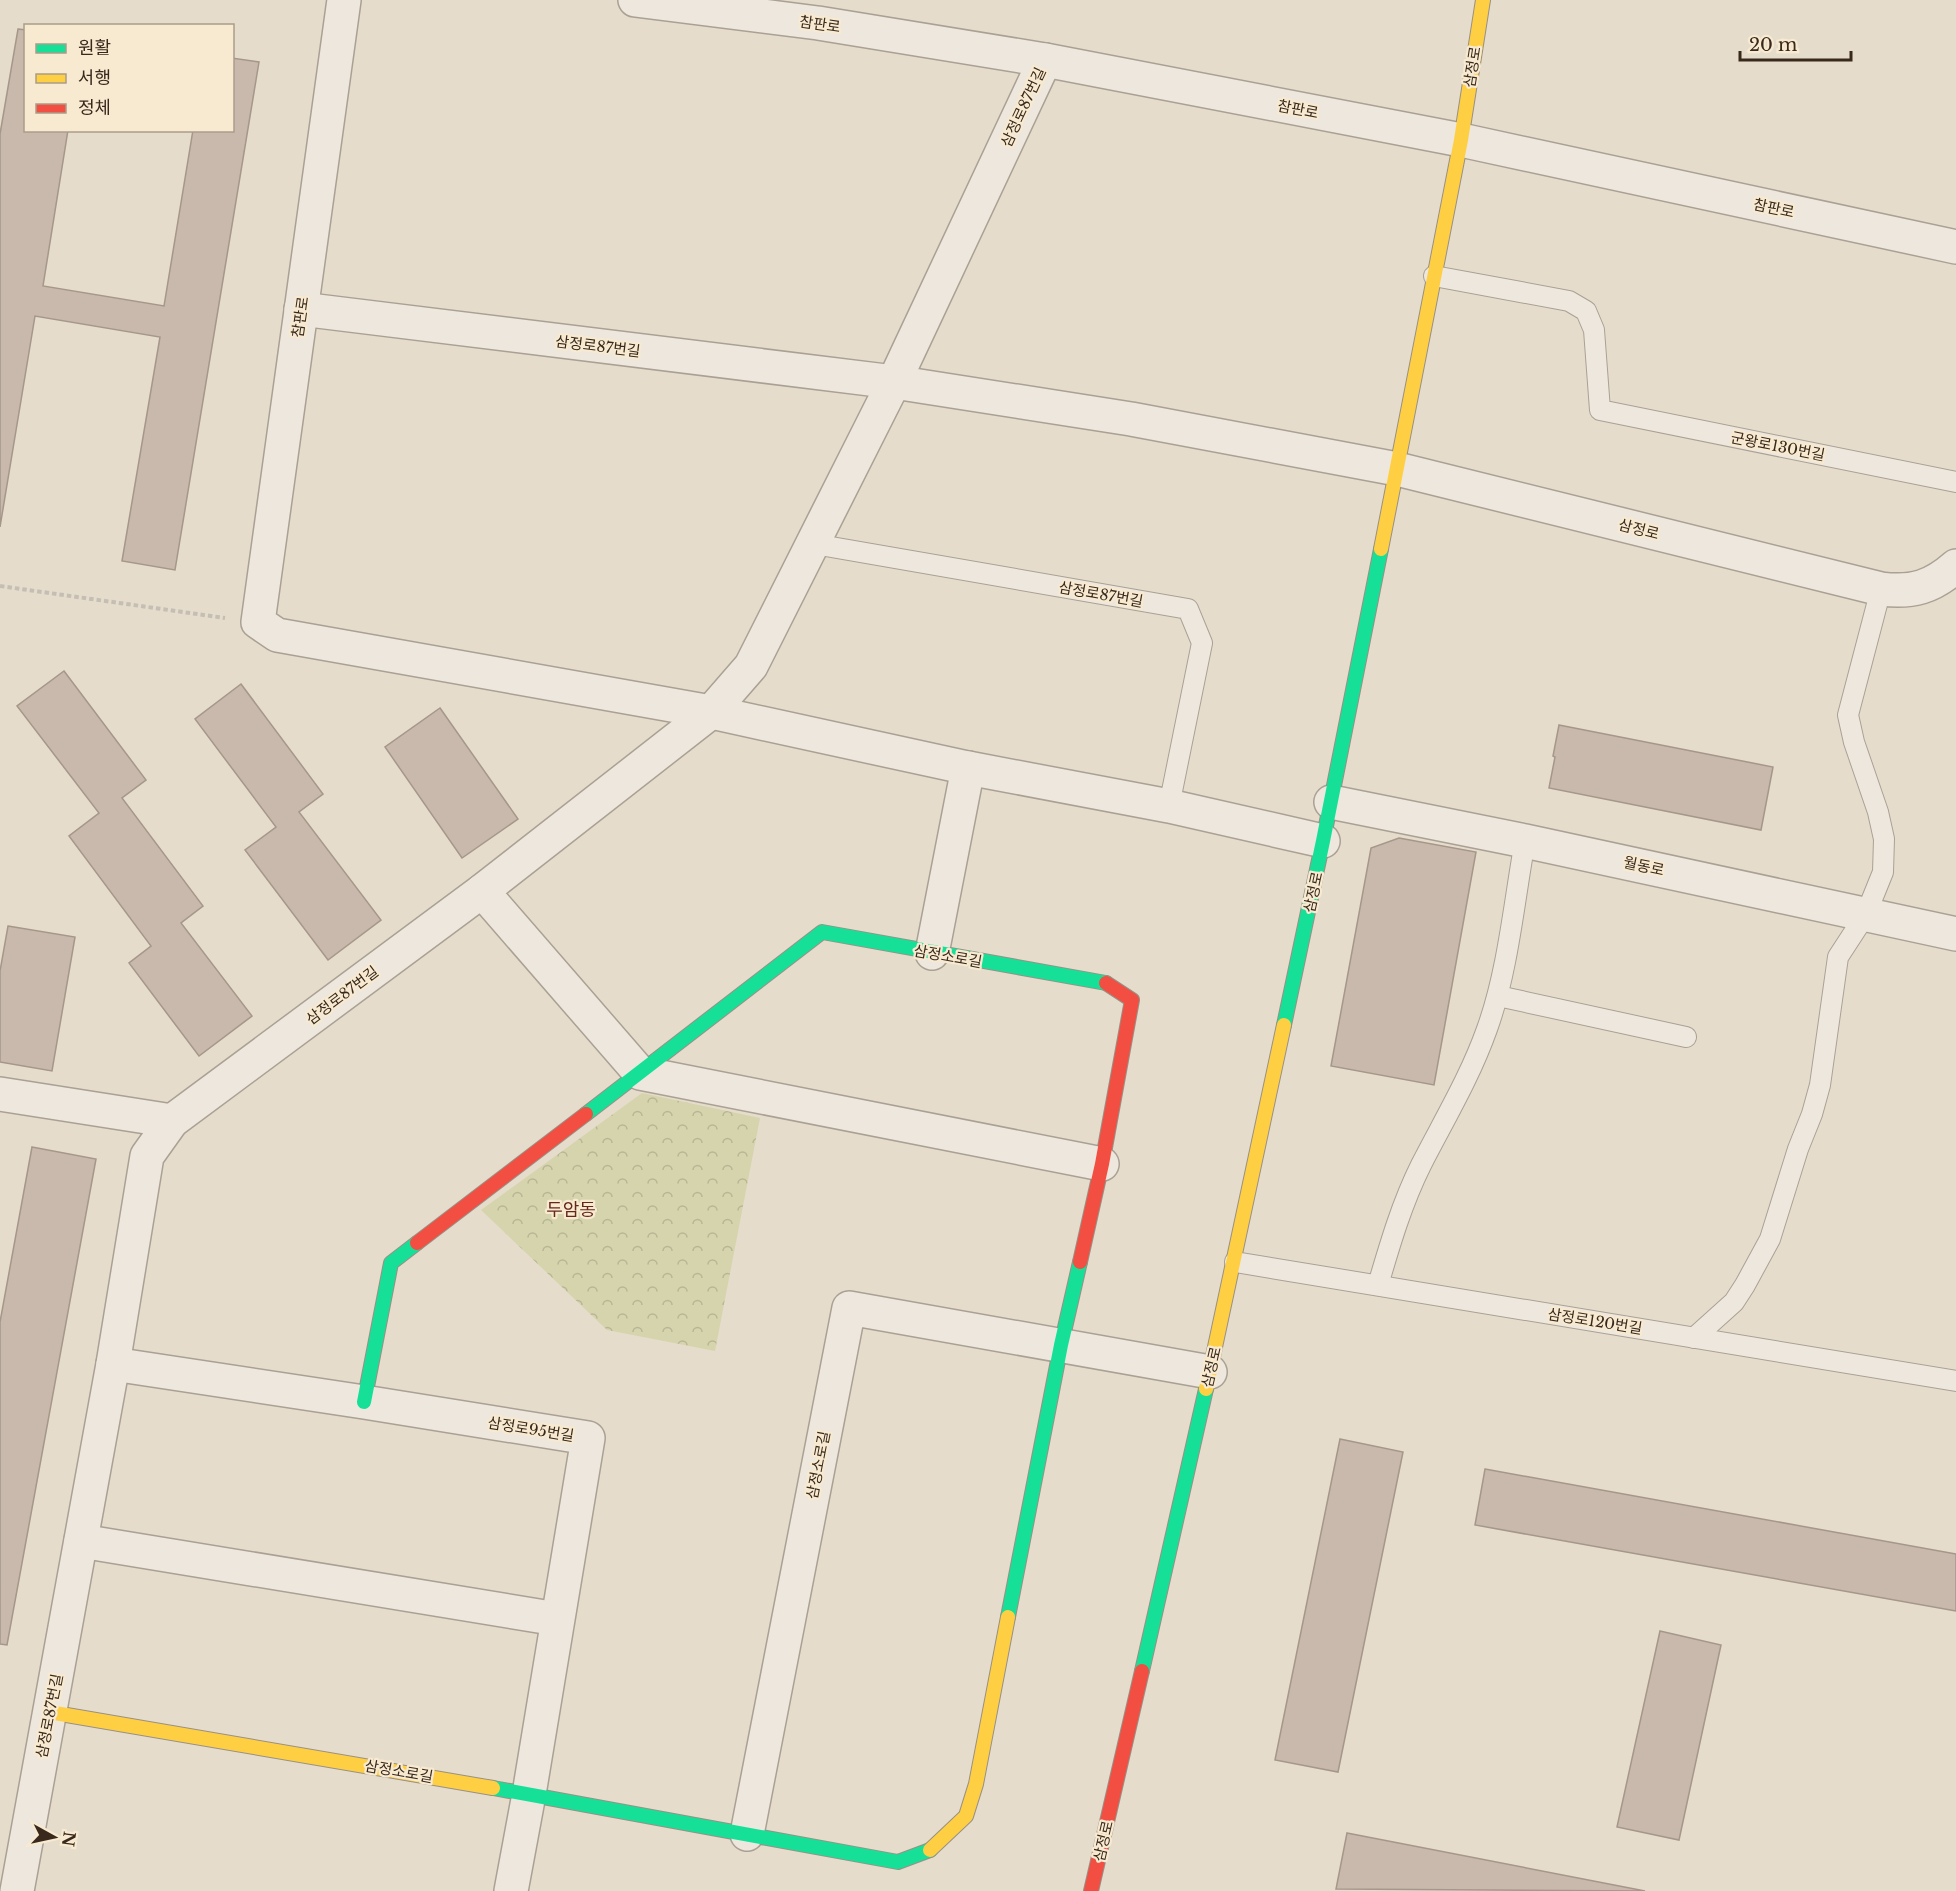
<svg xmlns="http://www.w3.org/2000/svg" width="1956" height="1891" viewBox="0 0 1956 1891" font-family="'Libre Baskerville','Noto Sans KR',serif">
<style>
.park{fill:url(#park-crowns)}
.building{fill:#c8b9ac;stroke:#a5978a;stroke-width:1.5}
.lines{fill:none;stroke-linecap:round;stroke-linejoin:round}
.lane-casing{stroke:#aaa194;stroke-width:22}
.street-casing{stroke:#aaa194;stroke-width:36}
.fast-casing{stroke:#999085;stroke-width:16}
.slow-casing{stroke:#999085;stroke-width:16}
.jam-casing{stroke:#999085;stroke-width:16}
.path{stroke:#c5beb4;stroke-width:4;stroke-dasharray:4.5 3;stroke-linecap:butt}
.lane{stroke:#ede7dd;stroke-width:20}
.street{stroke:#ede7dd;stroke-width:33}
.fast{stroke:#16e098;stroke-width:14}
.slow{stroke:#ffcf43;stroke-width:14}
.jam{stroke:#f24e42;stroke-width:14}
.labels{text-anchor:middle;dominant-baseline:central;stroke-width:4.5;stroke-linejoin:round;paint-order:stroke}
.street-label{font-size:15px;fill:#38291c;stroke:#f7ead0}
.quarter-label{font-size:18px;fill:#67261a;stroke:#f7ead0}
</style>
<defs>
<pattern id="park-crowns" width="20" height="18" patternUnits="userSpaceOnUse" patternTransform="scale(1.5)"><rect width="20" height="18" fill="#d6d4ad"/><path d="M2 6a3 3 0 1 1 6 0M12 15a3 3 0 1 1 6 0" fill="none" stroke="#b8b694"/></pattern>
</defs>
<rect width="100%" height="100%" fill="#e5dccb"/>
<!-- park -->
<polygon class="park" points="642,1093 760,1118 715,1351 607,1330 481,1210"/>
<!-- building -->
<g class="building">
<polygon points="18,29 26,30 26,130 68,130 43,286 164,306 193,130 232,130 232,58 259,62 175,570 122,561 160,337 35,316 0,527 0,134"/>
<polygon points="64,671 146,780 122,798 203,906 181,923 252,1016 199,1056 129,963 151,946 69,836 99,813 17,706"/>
<polygon points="241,684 323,794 299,812 381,920 328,960 245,850 276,827 195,719"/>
<polygon points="440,708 518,819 462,858 385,747"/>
<polygon points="1559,725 1773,767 1761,830 1549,788 1555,757 1553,756"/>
<polygon points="1399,838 1476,852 1434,1085 1331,1066 1371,848"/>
<polygon points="8,926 75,937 52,1071 0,1062 0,971"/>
<polygon points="32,1147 96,1159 7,1645 0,1644 0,1322"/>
<polygon points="1340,1439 1403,1452 1338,1772 1275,1760"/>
<polygon points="1485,1469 1956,1554 1956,1611 1475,1525"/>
<polygon points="1660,1631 1721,1645 1679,1840 1617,1827"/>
<polygon points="1347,1833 1645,1891 1336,1889"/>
</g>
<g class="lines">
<!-- lane casing -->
<g class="lane-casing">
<g id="lane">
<polyline points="1434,276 1569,301 1586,311 1594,330 1600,410 1956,482"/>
<polyline points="814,544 1188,609 1202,643 1169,806"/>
<polyline points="1498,996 1686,1037"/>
<polyline points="1235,1262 1956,1381"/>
<path d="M1378,1285C1390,1244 1402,1203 1421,1165C1444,1120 1470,1077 1487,1029C1508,971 1514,902 1525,841"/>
<polyline points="1694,1338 1734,1302 1745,1285 1770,1239 1798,1149 1812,1114 1820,1085 1838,957 1866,914 1883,872 1884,839 1878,812 1854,742 1848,715 1881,589"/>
</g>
</g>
<!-- street casing -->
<g class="street-casing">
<g id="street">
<polyline points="344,0 258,622 277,635 711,712 968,768 1169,806 1323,841"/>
<polyline points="635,0 818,23 1045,60 1461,140 1956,247"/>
<path d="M301,309L894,382L1131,419L1397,469L1881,589C1913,593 1932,587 1956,566"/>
<polyline points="1331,802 1525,841 1956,934"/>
<polyline points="482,891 640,1073 1102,1164"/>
<polyline points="932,953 968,768"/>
<polyline points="0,1094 172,1121"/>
<polyline points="113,1364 364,1402 588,1438 529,1794 511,1891"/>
<polyline points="81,1541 557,1619"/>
<polyline points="747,1834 849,1308 1210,1372"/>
<polyline points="17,1891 113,1364 147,1156 172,1121 482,891 711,712 751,666 894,382 1045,60"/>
</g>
</g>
<!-- fast casing -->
<g class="fast-casing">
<g id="fast">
<polyline points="1284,1025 1323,841 1381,549"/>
<polyline points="586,1114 822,932 1106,983"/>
<polyline points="364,1402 391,1263 417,1243"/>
<polyline points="1008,1617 1061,1345 1080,1262"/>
<polyline points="1142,1671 1206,1389"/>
<polyline points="493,1788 898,1862 930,1850"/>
</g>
</g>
<!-- slow casing -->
<g class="slow-casing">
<g id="slow">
<polyline points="1381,549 1461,140 1483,0"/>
<polyline points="1206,1389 1284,1025"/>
<polyline points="49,1712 493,1788"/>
<polyline points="930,1850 966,1816 976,1784 1008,1617"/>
</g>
</g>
<!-- jam casing -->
<g class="jam-casing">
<g id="jam">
<polyline points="417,1243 586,1114"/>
<polyline points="1080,1262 1102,1164 1132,1000 1106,983"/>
<polyline points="1091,1891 1142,1671"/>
</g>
</g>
<!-- path -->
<polyline class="path" points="0,586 225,618"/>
<!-- lane -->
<use href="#lane" class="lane"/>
<!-- street -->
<use href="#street" class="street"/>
<!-- fast -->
<use href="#fast" class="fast"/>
<!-- slow -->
<use href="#slow" class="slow"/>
<!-- jam -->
<use href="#jam" class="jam"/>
</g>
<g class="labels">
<!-- street labels -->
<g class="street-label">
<text transform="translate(820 24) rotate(8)">참판로</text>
<text transform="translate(1472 67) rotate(-81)">삼정로</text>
<text transform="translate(1023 107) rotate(-65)">삼정로87번길</text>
<text transform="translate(1298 109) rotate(11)">참판로</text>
<text transform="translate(1774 208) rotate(12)">참판로</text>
<text transform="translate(300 317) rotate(-82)">참판로</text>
<text transform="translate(598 346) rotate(7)">삼정로87번길</text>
<text transform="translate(1778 446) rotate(11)">군왕로130번길</text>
<text transform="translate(1639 529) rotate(14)">삼정로</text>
<text transform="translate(1101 594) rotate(10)">삼정로87번길</text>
<text transform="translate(1644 866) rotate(12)">월동로</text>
<text transform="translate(1313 892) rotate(-78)">삼정로</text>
<text transform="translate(948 956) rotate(10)">삼정소로길</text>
<text transform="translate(342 995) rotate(-37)">삼정로87번길</text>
<text transform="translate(1595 1321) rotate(9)">삼정로120번길</text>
<text transform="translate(1211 1367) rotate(-77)">삼정로</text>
<text transform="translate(531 1429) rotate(9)">삼정로95번길</text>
<text transform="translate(818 1465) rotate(-79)">삼정소로길</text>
<text transform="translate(49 1716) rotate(-79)">삼정로87번길</text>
<text transform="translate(399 1771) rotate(10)">삼정소로길</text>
<text transform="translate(1103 1841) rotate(-77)">삼정로</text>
</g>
<!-- quarter labels -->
<g class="quarter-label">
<text x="571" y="1210">두암동</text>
</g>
</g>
<!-- legend -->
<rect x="24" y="24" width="210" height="108" fill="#f7ead0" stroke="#ab9d88" stroke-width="1.5"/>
<rect x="36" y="44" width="30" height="9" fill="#16e098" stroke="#ab9d88" stroke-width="1.5"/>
<text x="78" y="54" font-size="18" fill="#38291c">원활</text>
<rect x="36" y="74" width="30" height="9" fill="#ffcf43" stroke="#ab9d88" stroke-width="1.5"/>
<text x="78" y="84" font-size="18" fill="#38291c">서행</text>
<rect x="36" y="104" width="30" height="9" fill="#f24e42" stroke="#ab9d88" stroke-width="1.5"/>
<text x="78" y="114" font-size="18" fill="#38291c">정체</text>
<!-- north arrow -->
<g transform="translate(54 1837) rotate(98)" stroke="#f7ead0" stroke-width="4.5" paint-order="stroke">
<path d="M0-4.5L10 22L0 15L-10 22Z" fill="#38291c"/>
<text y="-9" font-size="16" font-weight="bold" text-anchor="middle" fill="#38291c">N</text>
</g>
<!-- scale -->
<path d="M1740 51v9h111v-9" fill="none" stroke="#38291c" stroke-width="3"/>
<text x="1749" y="51" font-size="18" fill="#38291c" stroke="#f7ead0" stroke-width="4.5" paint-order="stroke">20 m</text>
</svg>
